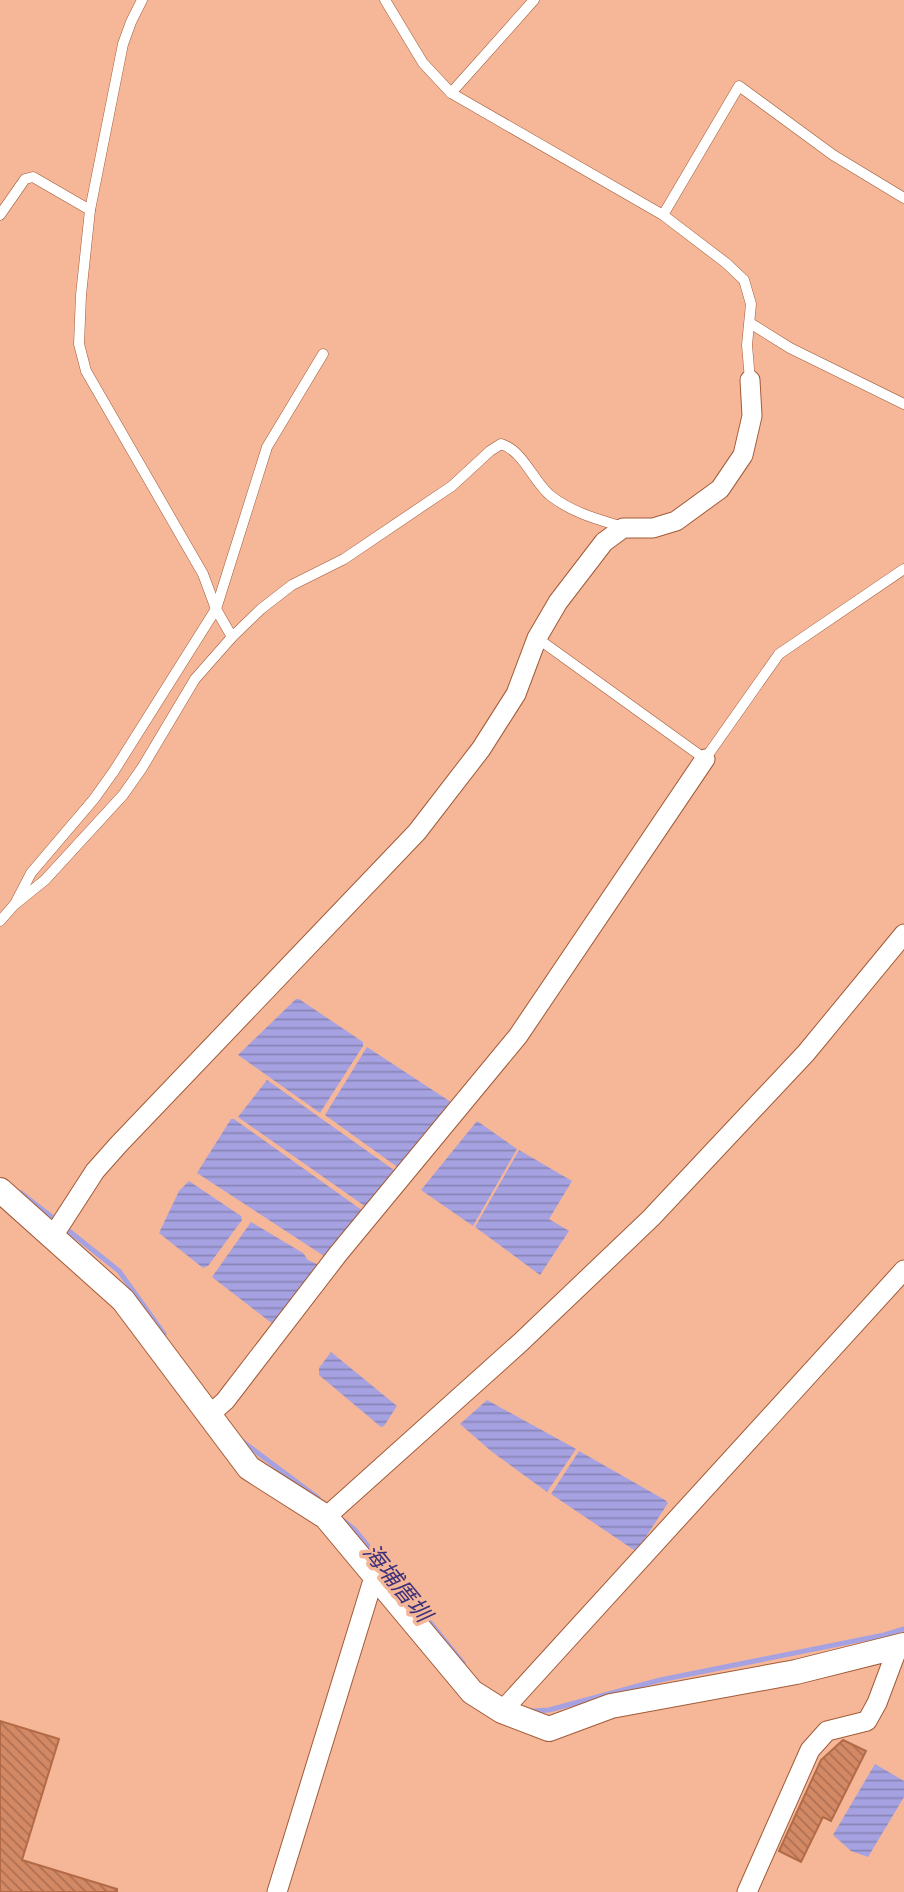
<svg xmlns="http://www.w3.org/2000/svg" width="904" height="1892" viewBox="0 0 904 1892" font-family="Commissioner,'Noto Sans TC',sans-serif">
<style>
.water{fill:url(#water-rules)}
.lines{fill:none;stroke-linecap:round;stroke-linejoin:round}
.stream{stroke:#a6a2e2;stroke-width:5}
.building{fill:url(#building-back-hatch);stroke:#b36b47;stroke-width:2}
.service-casing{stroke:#a25b38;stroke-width:11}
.minor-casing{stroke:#a25b38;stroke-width:21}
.tertiary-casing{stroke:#a25b38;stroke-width:26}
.service{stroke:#fff;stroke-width:10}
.minor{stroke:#fff;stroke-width:19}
.tertiary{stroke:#fff;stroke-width:24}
.labels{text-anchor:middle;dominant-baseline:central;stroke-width:7;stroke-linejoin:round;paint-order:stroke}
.water-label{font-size:23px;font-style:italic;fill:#3d317b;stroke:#f5b798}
</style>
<defs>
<pattern id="water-rules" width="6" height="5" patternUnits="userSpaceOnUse" patternTransform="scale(1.75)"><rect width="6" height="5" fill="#a6a2e2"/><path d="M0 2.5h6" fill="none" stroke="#8984b7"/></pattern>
<pattern id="building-back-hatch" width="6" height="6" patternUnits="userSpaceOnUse" patternTransform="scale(1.75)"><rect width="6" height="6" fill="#d48965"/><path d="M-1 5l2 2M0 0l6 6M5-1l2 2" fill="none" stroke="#ae7053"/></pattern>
</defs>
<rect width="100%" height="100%" fill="#f5b798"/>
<!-- water -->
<g class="water">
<polygon points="296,999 299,999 363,1042 363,1046 320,1113 238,1055"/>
<polygon points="367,1047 460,1108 407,1174 325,1115"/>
<polygon points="267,1080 401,1175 376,1214 238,1117"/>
<polygon points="231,1119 234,1119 373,1218 339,1262 324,1256 197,1173"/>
<polygon points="477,1121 517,1149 473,1226 421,1190"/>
<polygon points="519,1150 572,1181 549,1219 569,1231 540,1275 475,1227"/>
<polygon points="189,1181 241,1216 242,1220 208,1266 203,1268 159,1233 179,1191"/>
<polygon points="251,1222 303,1253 308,1260 330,1270 282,1331 212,1277"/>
<polygon points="331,1352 397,1406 384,1426 381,1427 319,1375 319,1368"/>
<polygon points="487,1400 576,1449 547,1492 491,1451 460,1424"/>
<polygon points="579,1451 665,1500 668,1503 638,1549 634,1550 551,1494"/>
<polygon points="875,1764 904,1781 904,1797 868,1857 851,1851 833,1835"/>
</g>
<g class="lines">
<!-- stream -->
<g class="stream">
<polyline points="21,1193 57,1221"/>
<polyline points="64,1227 119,1271 164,1334"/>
<polyline points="242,1441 318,1498"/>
<polyline points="344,1521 355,1530 463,1663"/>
<polyline points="532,1711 549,1710 660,1680 884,1635 904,1629"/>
</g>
</g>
<!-- building -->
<g class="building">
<polygon points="0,1721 59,1739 22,1860 117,1889 117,1892 0,1892"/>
<polygon points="843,1740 866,1751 831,1821 823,1817 801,1862 779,1851 821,1760"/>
</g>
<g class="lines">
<!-- service casing -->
<g class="service-casing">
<g id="service">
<polyline points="142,0 131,22 123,44 90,210 81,295 79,344 86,371 203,574 216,609 232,637"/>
<polyline points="385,0 423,63 451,93 663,215 726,263 744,280 751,304 747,345 750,380"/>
<polyline points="451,93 534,0"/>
<polyline points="0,215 25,179 33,177 90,210"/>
<polyline points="663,215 739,86 833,155 904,198"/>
<polyline points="750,323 790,348 904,404"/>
<polyline points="537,638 705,759 779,654 904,569"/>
<polyline points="16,902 31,873 94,799 114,771 216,609 267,447 323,354"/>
<path d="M0,921L14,905L45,880L123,795L142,768L195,679L232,637L261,609L292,585L344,559L452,486L490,451L501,444C524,451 533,482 551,496C573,513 597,519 623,527"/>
</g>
</g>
<!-- minor casing -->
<g class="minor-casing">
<g id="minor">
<polyline points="53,1236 95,1171 119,1144 417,832 481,749 516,694 537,638 558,602 604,542 623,528 653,528 676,521 720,489 743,455 752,416 750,380"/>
<polyline points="208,1416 225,1401 338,1254 518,1036 705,759"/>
<polyline points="326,1517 521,1342 651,1218 806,1053 904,934"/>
<polyline points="502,1711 904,1270"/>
<polyline points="277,1892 374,1577"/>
<polyline points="747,1892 810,1750 827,1731 867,1721 877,1703 898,1647"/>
</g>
</g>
<!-- tertiary casing -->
<g class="tertiary-casing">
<polyline id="tertiary" points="0,1190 123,1300 249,1468 326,1517 472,1692 502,1711 549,1729 611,1706 796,1672 904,1645"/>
</g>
<!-- service -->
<use href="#service" class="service"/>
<!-- minor -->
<use href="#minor" class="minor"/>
<!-- tertiary -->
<use href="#tertiary" class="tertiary"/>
</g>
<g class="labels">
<!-- water labels -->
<g class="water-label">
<text transform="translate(398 1582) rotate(51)">海埔厝圳</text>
</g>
</g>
</svg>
